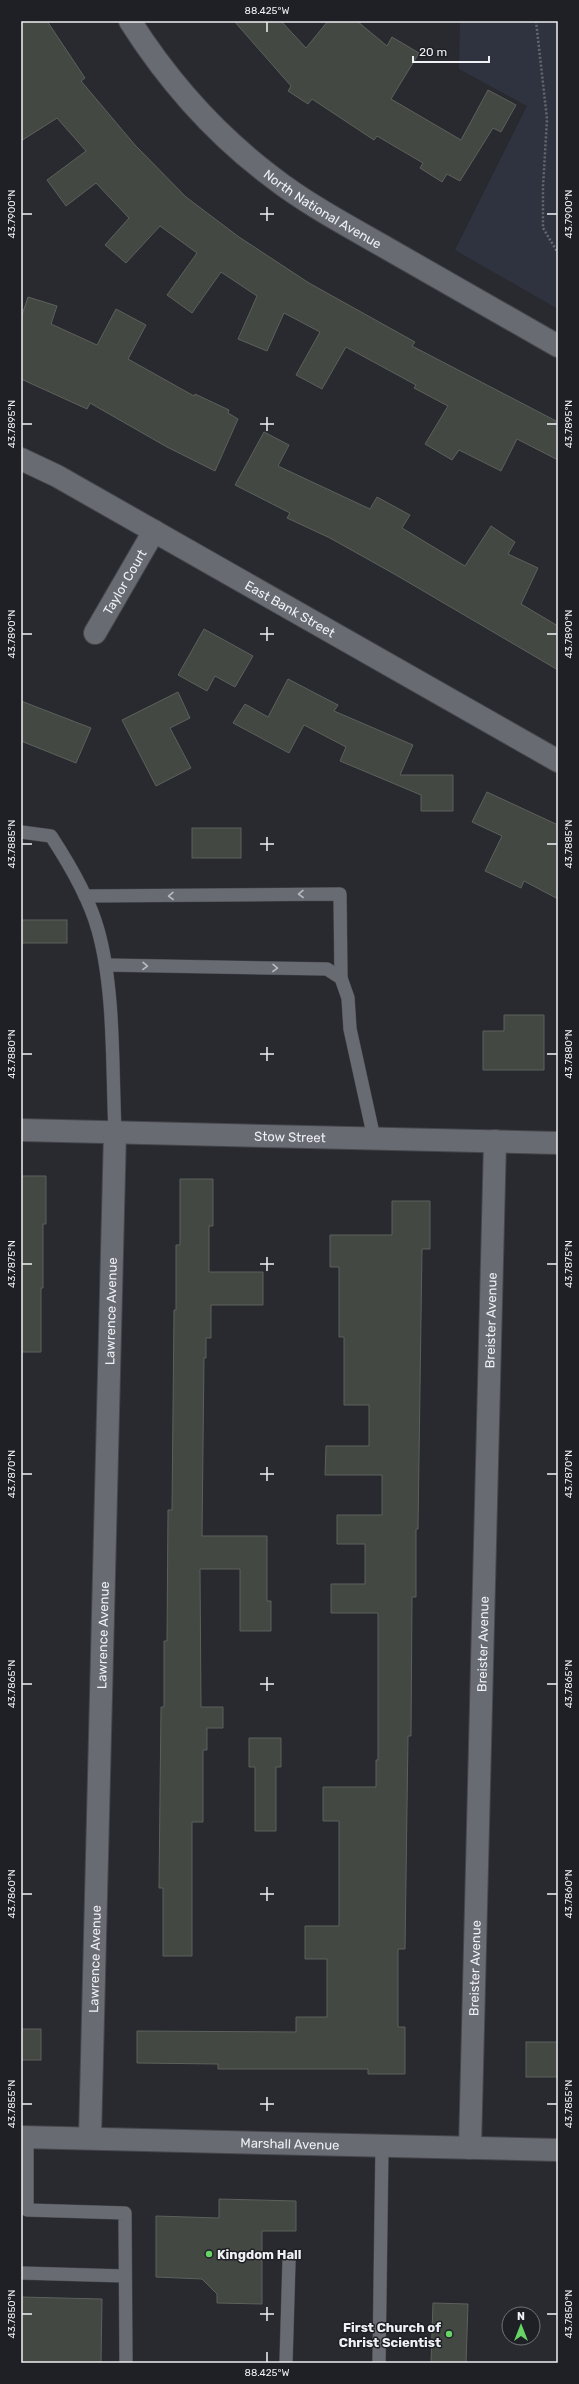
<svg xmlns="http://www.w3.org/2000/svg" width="579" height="2384" viewBox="0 0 579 2384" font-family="Rubik,sans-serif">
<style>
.built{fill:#2f333f}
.building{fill:#434843;stroke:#5c615b}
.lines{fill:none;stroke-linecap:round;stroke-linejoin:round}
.lane-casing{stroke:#46474d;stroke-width:14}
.street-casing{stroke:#46474d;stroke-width:24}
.secondary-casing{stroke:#46474d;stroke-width:24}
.path{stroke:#66686d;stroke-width:2.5;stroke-dasharray:2 2;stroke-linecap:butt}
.lane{stroke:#686b72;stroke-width:13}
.street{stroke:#686b72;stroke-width:22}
.secondary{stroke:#686b72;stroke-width:22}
.oneway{stroke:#b9bbc0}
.ticks{fill:none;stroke:#eff0f4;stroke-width:1.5}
.poi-dot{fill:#67d466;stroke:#1e2026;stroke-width:1.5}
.labels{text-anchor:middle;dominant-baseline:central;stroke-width:3;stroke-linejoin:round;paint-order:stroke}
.street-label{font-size:13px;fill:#eff0f4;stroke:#1e2026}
.poi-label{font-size:13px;font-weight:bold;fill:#eff0f4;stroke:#1e2026;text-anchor:start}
.neatline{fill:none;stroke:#eff0f4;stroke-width:1.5}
.ticks-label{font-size:10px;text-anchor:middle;fill:#eff0f4}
</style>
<rect width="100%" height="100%" fill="#282a30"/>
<!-- built -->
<polygon class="built" points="460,21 558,21 558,309 455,250 527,106 459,69"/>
<!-- building -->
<g class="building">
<polygon points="21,21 47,21 85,78 81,81 135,145 186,197 239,237 309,283 415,342 412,346 558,422 558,460 517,439 501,471 459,450 452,460 425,444 448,406 414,388 416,385 346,347 322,389 296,375 320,332 284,313 267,351 238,339 257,296 221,272 192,313 167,295 197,253 160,226 126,263 105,245 129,218 96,183 66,206 47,180 86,151 57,118 21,141"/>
<polygon points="234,21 281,21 306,48 328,21 357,21 387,46 392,37 419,53 391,99 461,140 488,90 516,105 501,132 493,128 460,181 447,174 442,182 420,168 423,163 377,136 374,140 312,99 308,104 288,91 291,86"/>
<polygon points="28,297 57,306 51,324 97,345 116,309 146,325 128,359 194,396 195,394 229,410 228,413 238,419 215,471 167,447 90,403 87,409 21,379 21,318"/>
<polygon points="264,432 289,445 278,466 370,509 377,497 410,515 402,528 465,566 491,526 515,542 508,554 538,568 521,604 558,626 558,670 396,575 330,538 287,518 290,513 235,485"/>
<polygon points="204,629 253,656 235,687 215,676 207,691 178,675"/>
<polygon points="288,679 338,705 334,711 413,745 400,775 453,775 453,811 421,811 421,795 340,761 346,747 304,725 289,753 233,723 245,704 268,717"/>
<polygon points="178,692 190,718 170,728 191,768 156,786 122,720"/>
<polygon points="21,701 91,728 76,763 21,741"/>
<polygon points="487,792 558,825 558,899 524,881 521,888 485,871 502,836 472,822"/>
<rect x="192" y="828" width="49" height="30"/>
<rect x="21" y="920" width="46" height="23"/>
<polygon points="504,1015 544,1015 544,1070 483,1070 483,1031 504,1031"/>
<polygon points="21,1176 46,1176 46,1224 43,1224 43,1288 41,1288 41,1352 21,1352"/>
<polygon points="180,1179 213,1179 213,1226 209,1226 209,1272 263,1272 263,1305 211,1305 211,1338 206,1338 206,1358 204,1358 202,1536 267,1536 267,1601 271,1601 271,1631 240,1631 240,1569 200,1569 201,1707 223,1707 223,1728 207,1728 207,1750 203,1750 203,1822 192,1822 192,1956 163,1956 163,1888 159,1888 161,1707 164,1707 164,1641 167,1641 168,1510 172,1510 174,1310 176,1310 176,1245 180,1245"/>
<polygon points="392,1201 430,1201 430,1249 422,1249 418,1529 416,1529 416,1597 412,1597 411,1736 408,1736 405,1949 398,1949 398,2027 405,2027 405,2074 368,2074 368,2069 218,2069 218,2064 137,2063 137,2031 296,2032 296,2017 327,2017 327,1959 305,1959 305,1926 339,1926 339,1821 323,1821 323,1787 376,1787 376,1760 378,1760 378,1613 331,1613 331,1584 365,1584 365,1544 337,1544 337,1515 382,1515 382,1475 325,1475 326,1446 369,1446 369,1405 344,1405 344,1337 339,1337 339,1267 330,1267 330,1235 392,1235"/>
<polygon points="249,1738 281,1738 281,1767 276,1767 276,1831 255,1831 255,1767 249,1767"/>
<rect x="21" y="2029" width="20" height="31"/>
<rect x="526" y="2042" width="32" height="35"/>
<polygon points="219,2199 296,2201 296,2231 262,2231 262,2304 217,2303 217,2294 202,2279 156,2277 156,2216 219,2218"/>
<polygon points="21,2297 102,2299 101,2363 21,2363"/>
<polygon points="433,2303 468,2304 466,2363 431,2363"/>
</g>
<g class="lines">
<!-- lane casing -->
<g class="lane-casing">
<g id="lane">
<path d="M21,832L51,836C70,865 89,897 98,930C115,990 112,1070 115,1132"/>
<polyline points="85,896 340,894 341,978"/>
<polyline points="106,965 327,969 341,978 348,998 350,1029 374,1138"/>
<polyline points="27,2137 27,2210 125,2213 126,2363"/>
<polyline points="21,2273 125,2276"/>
<polyline points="286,2363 289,2261"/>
<polyline points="379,2363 382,2146"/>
</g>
</g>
<!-- street casing -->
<g class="street-casing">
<g id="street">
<path id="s1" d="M21,459L57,476L558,761"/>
<path id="s2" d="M95,633L154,531"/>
<path id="s3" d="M21,1130L558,1143"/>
<path id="s4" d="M21,2137L558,2150"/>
<path id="s5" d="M90,2138L115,1132"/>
<path id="s6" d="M470,2148L495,1141"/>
</g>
</g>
<!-- secondary casing -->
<g class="secondary-casing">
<g id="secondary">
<path id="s7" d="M130,21C168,81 215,134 272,177C308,205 350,227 390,250C446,282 502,314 558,346"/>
</g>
</g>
<!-- path -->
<polyline class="path" points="536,21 547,119 543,187 543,228 558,253"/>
<!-- lane -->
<use href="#lane" class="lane"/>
<!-- street -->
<use href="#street" class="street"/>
<!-- secondary -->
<use href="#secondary" class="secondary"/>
</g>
<!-- one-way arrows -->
<defs><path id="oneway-chevron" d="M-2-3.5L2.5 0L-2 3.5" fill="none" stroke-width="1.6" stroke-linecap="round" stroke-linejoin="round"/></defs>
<g class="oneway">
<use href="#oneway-chevron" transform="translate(301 894) rotate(179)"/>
<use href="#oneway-chevron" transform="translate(171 896) rotate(179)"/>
<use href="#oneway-chevron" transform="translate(145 966) rotate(1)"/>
<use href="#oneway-chevron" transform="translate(275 968) rotate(1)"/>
</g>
<!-- ticks -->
<path class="ticks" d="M267,22V32M267,207V221M22,214H32M260,214H274M547,214H557M267,417V431M22,424H32M260,424H274M547,424H557M267,627V641M22,634H32M260,634H274M547,634H557M267,837V851M22,844H32M260,844H274M547,844H557M267,1047V1061M22,1054H32M260,1054H274M547,1054H557M267,1257V1271M22,1264H32M260,1264H274M547,1264H557M267,1467V1481M22,1474H32M260,1474H274M547,1474H557M267,1677V1691M22,1684H32M260,1684H274M547,1684H557M267,1887V1901M22,1894H32M260,1894H274M547,1894H557M267,2097V2111M22,2104H32M260,2104H274M547,2104H557M267,2307V2321M22,2314H32M260,2314H274M547,2314H557M267,2352V2362"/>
<!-- markers -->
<g class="poi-dot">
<circle cx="209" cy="2254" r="4"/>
<circle cx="449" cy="2334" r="4"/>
</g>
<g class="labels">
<!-- street labels -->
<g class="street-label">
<text stroke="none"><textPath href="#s7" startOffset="272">North National Avenue</textPath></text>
<text stroke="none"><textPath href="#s2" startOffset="59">Taylor Court</textPath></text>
<text stroke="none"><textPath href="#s1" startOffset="308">East Bank Street</textPath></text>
<text stroke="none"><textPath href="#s3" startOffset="269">Stow Street</textPath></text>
<text stroke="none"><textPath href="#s5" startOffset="827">Lawrence Avenue</textPath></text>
<text stroke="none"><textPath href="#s6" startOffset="828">Breister Avenue</textPath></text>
<text stroke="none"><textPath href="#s5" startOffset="503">Lawrence Avenue</textPath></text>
<text stroke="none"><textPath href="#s6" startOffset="504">Breister Avenue</textPath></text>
<text stroke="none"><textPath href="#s5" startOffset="179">Lawrence Avenue</textPath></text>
<text stroke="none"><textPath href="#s6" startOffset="180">Breister Avenue</textPath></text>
<text stroke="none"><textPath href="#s4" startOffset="269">Marshall Avenue</textPath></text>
</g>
<!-- poi labels -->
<g class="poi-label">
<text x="217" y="2254">Kingdom Hall</text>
<text x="441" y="2327" text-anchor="end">First Church of<tspan x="441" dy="15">Christ Scientist</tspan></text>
</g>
</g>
<!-- border -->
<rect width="579" height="2384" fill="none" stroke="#1e2026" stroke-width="44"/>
<!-- north arrow -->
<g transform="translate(521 2326)"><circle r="19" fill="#1e2026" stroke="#727378"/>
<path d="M0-3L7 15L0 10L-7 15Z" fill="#67d466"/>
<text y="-6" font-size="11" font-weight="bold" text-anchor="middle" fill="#eff0f4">N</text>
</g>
<!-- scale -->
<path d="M413 56v6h76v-6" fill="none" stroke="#eff0f4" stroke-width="2"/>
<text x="419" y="56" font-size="12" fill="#eff0f4" stroke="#1e2026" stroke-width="3" paint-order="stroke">20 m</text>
<rect x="22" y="22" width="535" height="2340" class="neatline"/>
<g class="ticks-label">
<text x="267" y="14">88.425°W</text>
<text transform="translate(11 214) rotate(-90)" y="4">43.7900°N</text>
<text transform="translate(568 214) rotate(-90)" y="4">43.7900°N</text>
<text transform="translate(11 424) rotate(-90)" y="4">43.7895°N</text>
<text transform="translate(568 424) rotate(-90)" y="4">43.7895°N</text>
<text transform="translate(11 634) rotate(-90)" y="4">43.7890°N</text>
<text transform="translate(568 634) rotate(-90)" y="4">43.7890°N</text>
<text transform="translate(11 844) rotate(-90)" y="4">43.7885°N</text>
<text transform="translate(568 844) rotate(-90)" y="4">43.7885°N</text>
<text transform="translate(11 1054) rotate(-90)" y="4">43.7880°N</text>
<text transform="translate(568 1054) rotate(-90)" y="4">43.7880°N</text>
<text transform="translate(11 1264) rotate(-90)" y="4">43.7875°N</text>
<text transform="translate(568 1264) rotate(-90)" y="4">43.7875°N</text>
<text transform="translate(11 1474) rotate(-90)" y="4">43.7870°N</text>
<text transform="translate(568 1474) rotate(-90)" y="4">43.7870°N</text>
<text transform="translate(11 1684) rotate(-90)" y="4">43.7865°N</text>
<text transform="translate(568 1684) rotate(-90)" y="4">43.7865°N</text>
<text transform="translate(11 1894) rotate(-90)" y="4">43.7860°N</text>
<text transform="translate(568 1894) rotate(-90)" y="4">43.7860°N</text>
<text transform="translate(11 2104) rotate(-90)" y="4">43.7855°N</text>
<text transform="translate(568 2104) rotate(-90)" y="4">43.7855°N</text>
<text transform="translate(11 2314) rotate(-90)" y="4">43.7850°N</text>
<text transform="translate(568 2314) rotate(-90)" y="4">43.7850°N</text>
<text x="267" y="2376">88.425°W</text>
</g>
</svg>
